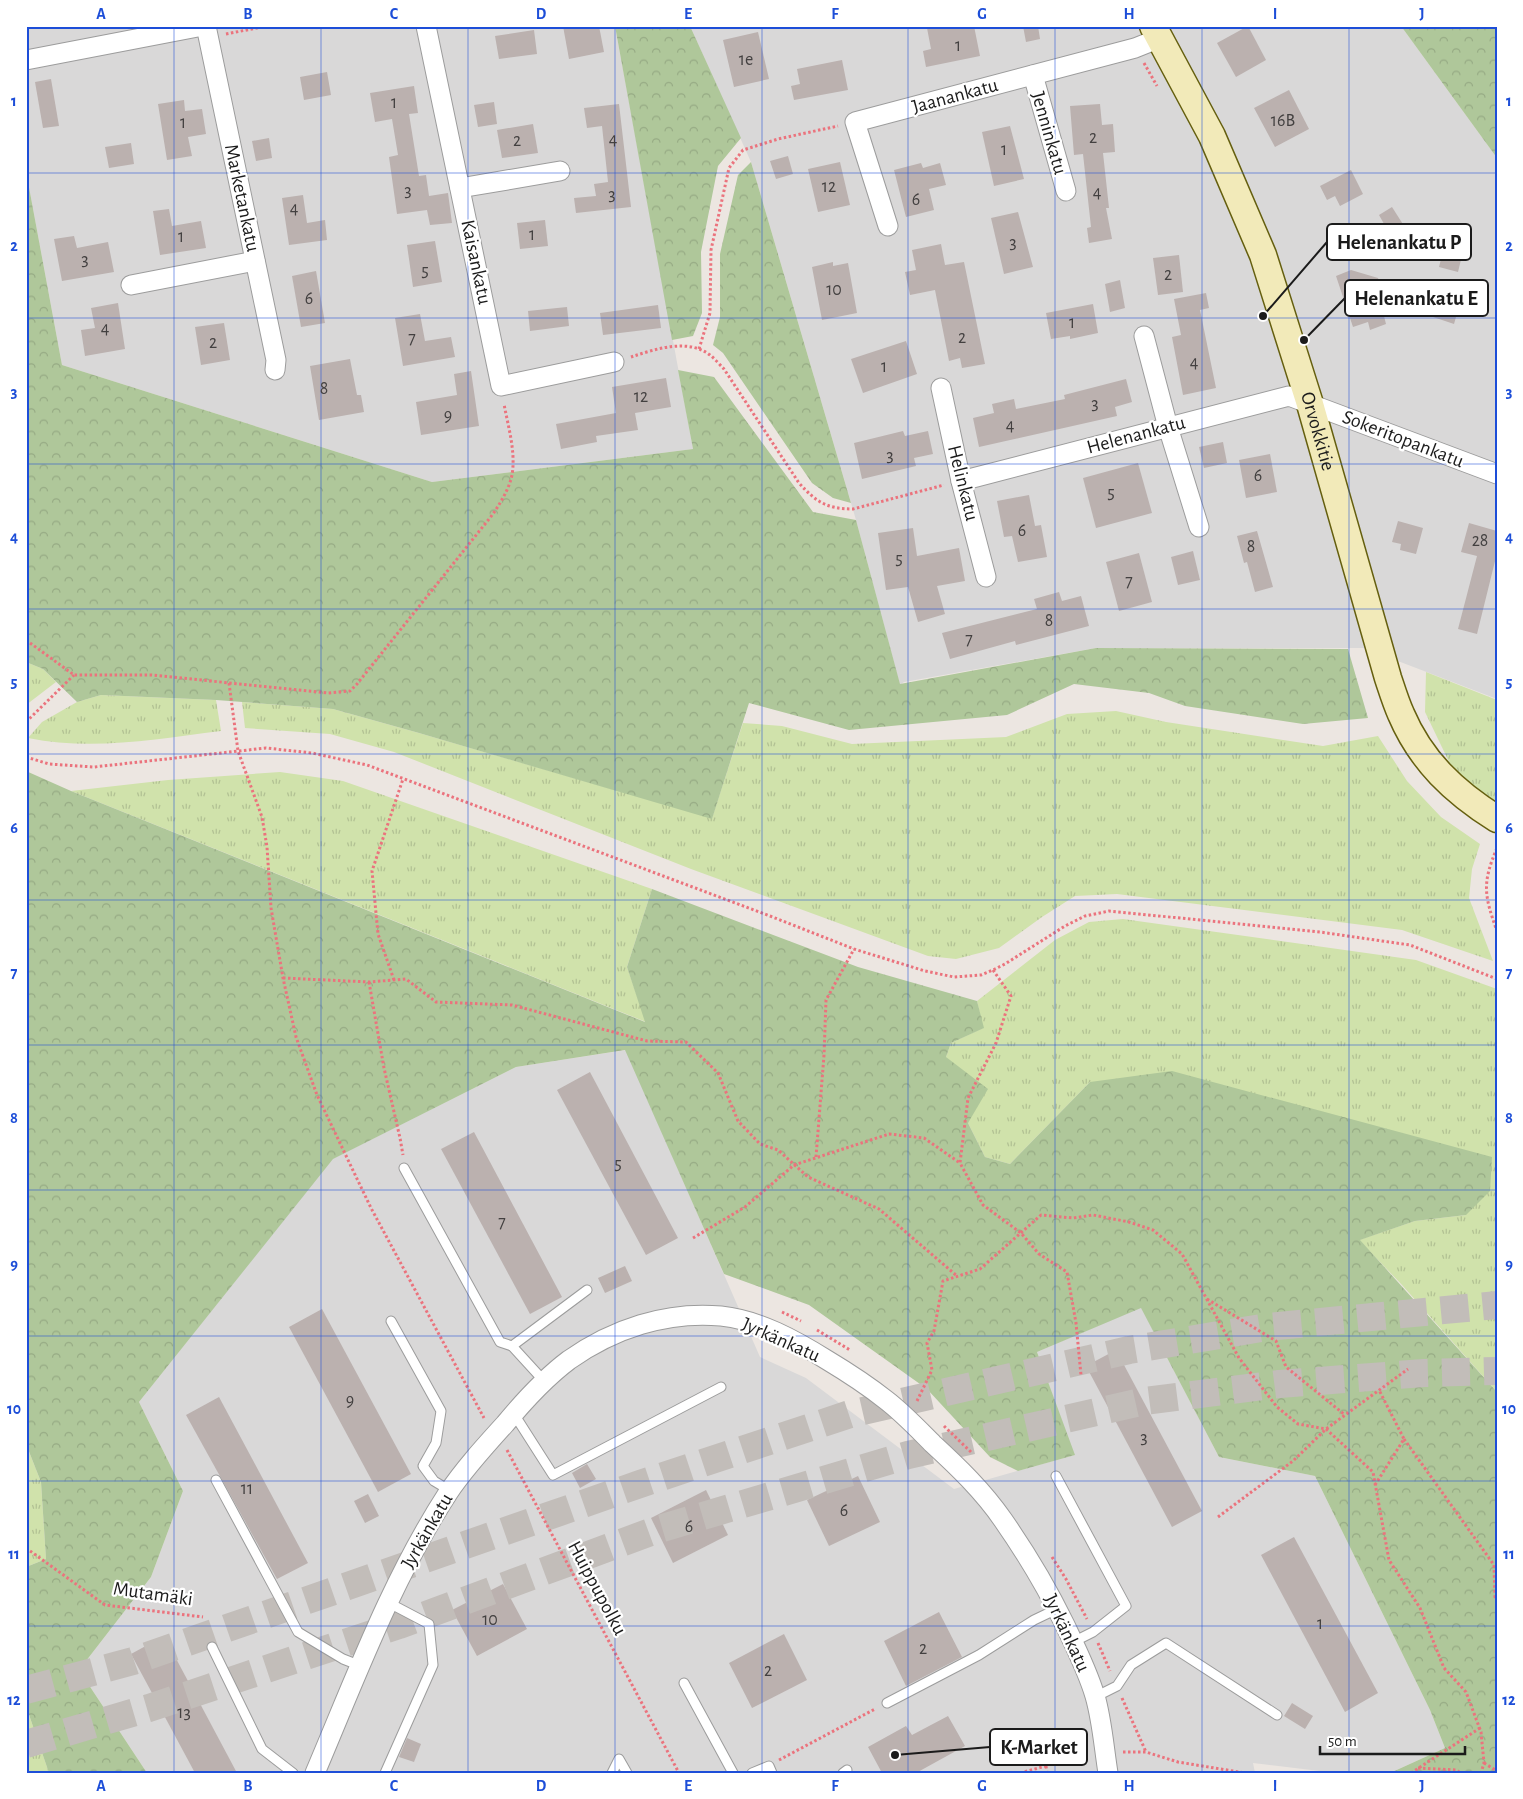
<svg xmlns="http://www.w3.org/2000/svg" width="1523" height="1799" viewBox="0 0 1523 1799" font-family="'Alegreya Sans',sans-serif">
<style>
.residential{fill:#d9d8d8}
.grass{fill:url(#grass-tufts)}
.forest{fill:url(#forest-crowns)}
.building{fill:#bbb1af}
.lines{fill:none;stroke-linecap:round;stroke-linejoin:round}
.highway-tunnel{stroke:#c2bdb9;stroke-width:28;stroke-dasharray:28 14;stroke-linecap:butt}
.lane-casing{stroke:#9c9c9c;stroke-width:11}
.street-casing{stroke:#9c9c9c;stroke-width:21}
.secondary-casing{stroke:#655f0f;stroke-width:29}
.path{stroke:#eb737d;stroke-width:3;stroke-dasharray:2.5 2.5;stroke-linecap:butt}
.lane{stroke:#fff;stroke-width:9}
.street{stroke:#fff;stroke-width:19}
.secondary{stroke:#f2eab9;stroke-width:26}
.grid{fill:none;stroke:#1d4ed8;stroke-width:1;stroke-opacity:0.55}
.labels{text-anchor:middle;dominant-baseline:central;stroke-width:4.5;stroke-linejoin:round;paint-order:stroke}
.number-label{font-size:18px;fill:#434040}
.street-label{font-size:20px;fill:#1b1b1b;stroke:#fff}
.leader{fill:none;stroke:#1b1b1b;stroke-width:2}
.callout-dot{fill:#1b1b1b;stroke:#fff;stroke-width:2}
.callout{fill:#fff;stroke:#1b1b1b;stroke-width:2}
.callout-label{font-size:21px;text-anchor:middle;font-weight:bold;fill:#1b1b1b}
.neatline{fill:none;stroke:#1d4ed8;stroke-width:2}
.grid-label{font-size:16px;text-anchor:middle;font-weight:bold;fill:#1d4ed8}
</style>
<defs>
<pattern id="grass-tufts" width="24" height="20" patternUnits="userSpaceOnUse" patternTransform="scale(1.25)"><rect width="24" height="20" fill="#d0e2ab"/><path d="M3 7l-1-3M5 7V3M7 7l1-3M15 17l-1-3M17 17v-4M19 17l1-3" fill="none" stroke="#b2c193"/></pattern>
<pattern id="forest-crowns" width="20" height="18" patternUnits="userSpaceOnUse" patternTransform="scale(1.25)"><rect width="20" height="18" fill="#afc79a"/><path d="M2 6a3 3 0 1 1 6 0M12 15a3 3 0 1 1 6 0" fill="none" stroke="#96aa84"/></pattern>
</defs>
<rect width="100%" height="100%" fill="#ece6e1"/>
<!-- residential -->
<g class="residential">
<polygon points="26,26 615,26 693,449 432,482 62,365 26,171"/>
<polygon points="690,26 1401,26 1497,158 1497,699 1364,648 1096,648 904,682 900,685 856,520 751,162"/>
<polygon points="626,1050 760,1357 806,1378 954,1489 1074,1455 1037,1352 1141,1307 1219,1457 1315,1476 1430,1710 1445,1748 1390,1773 1336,1773 1253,1763 1255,1773 147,1773 79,1670 151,1577 183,1491 139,1402 332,1159 516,1067"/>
</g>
<!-- grass -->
<g class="grass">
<polygon points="26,662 43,669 56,682 26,705"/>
<polygon points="1426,672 1497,700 1497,803 1486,798 1452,768 1425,712"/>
<path d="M101,695L216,700L221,731C157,739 92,751 28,738L42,722L77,702Z"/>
<polygon points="242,702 333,709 419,733 712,818 743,723 782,726 852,744 1006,737 1067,714 1116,711 1166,722 1323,746 1378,736 1407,781 1441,817 1480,844 1472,869 1469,898 1493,961 1402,930 1117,894 1075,896 1042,917 999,948 956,959 928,956 691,869 394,752 330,734 245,728"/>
<polygon points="280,772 343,781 652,889 627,967 646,1022 71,791 168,780"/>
<polygon points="1123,919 1416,960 1497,989 1497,1392 1402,1285 1359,1240 1415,1221 1466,1215 1090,1082 1010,1164 985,1157 968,1123 946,1057 951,1043 983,1028 977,1001 1055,940 1089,922"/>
<polygon points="26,1444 41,1482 46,1559 26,1567"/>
<polygon points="26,1706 49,1773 26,1773"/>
</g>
<!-- forest -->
<g class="forest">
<polygon points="615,26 690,26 741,138 718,166 701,252 702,313 693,336 672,340"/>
<polygon points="1401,26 1497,26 1497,158"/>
<polygon points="751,162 851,503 833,498 812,483 723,353 713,345 720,317 720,254 738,175"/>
<polygon points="26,171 62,365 432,482 693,449 678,370 714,377 813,512 856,520 900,684 1096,648 1348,649 1368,718 1303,724 1185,706 1149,693 1074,684 1007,715 849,730 749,703 712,819 419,733 333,709 216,700 101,695 77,702 43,669 26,662"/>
<polygon points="26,771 71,791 645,1022 627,967 652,889 858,967 977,1001 984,1028 951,1043 946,1057 988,1089 968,1123 985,1157 1010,1164 1090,1082 1172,1071 1492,1157 1490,1191 1466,1215 1415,1221 1360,1240 1497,1392 1497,1773 1390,1773 1445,1748 1430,1710 1315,1476 1219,1457 1141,1308 1037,1352 1075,1455 1018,1471 990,1457 927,1389 809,1305 724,1274 625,1050 516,1067 333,1159 139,1402 183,1491 151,1577 79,1670 147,1773 49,1773 26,1706 26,1567 46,1559 41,1482 26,1444"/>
</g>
<!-- building -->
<g class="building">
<polygon points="563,26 599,26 604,52 569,59"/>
<polygon points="935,26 974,26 980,56 926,67 923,51 931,49 927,28"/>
<polygon points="1023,26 1038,26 1040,39 1026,42"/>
<polygon points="1248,26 1266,60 1236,77 1217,43"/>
<polygon points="534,30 537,54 499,59 495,36"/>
<polygon points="758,32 769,79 734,87 723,40"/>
<polygon points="842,60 848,90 794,100 791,86 800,84 797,69"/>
<polygon points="327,72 331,95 304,100 300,77"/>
<polygon points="51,79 59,126 43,128 35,82"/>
<polygon points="414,86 418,113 409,114 419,176 426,175 429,196 448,193 452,223 430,225 427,210 397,214 389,157 398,155 392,119 375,122 370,93"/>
<polygon points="1289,90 1309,129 1275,147 1254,108"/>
<polygon points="184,100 185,111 202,109 206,134 188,137 192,156 167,160 158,104"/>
<polygon points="494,102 497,124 478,127 474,105"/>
<polygon points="619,104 631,207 576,213 574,198 596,196 594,184 608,182 602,126 587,128 584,108"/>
<polygon points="1100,104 1102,125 1113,124 1115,152 1103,153 1109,208 1106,208 1112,239 1089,243 1087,228 1091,227 1083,154 1074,155 1070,106"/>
<polygon points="533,124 538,153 502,158 497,130"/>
<polygon points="1010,126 1024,179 994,186 982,132"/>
<polygon points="269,138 272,158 256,161 252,141"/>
<polygon points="131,143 134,164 109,168 105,147"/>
<polygon points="788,156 793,174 776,179 770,161"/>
<polygon points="840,162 850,205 818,212 808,169"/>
<polygon points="921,163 923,168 940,163 946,185 929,189 934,210 906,217 894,170"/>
<polygon points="1351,170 1363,194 1340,206 1335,196 1327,200 1320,186"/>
<polygon points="303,195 307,223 325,220 327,240 289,245 282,198"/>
<polygon points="1392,207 1406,229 1392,238 1379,215"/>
<polygon points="169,209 172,226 201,221 206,248 160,255 153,211"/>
<polygon points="1018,212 1033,267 1004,274 991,218"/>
<polygon points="545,220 548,246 520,249 517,223"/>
<polygon points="1448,231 1467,235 1458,272 1439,267"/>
<polygon points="74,236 77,248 108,242 114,272 62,281 54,239"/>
<polygon points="435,241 442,282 413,287 407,245"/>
<polygon points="941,244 945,265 964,262 985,364 962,368 960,358 949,361 935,290 910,295 905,272 916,270 912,250"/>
<polygon points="1179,255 1183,292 1158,295 1153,258"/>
<polygon points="833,262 833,266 848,263 857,313 822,320 812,267"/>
<polygon points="1351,270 1378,278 1390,314 1384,316 1386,324 1370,330 1368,322 1353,327 1336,276"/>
<polygon points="316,271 325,323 301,327 292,276"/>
<polygon points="1120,280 1125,308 1110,312 1105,284"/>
<polygon points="1206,293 1209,308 1200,310 1216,388 1183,395 1172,337 1181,335 1174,299"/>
<polygon points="1434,295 1460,303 1454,324 1427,315"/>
<polygon points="118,303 125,349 85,356 81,330 95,328 91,308"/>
<polygon points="1093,304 1098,333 1070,339 1070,336 1051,339 1046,313"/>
<polygon points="658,305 661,328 603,335 600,313"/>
<polygon points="567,307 569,326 530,331 528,311"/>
<polygon points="420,314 425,341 451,337 455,357 403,366 395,318"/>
<polygon points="224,323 230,360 201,365 195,327"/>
<polygon points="906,341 917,374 863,393 851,359"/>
<polygon points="350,359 357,395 361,395 364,412 319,420 310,366"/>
<polygon points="471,371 479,426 421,435 416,402 457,395 454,374"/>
<polygon points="666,378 671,407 635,413 638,430 596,436 597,442 561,449 556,424 616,413 612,387"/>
<polygon points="1126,379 1132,402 1115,407 1117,416 979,447 973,418 994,413 992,404 1014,399 1016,409 1065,399 1064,395"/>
<polygon points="903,431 905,436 928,431 933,454 914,458 916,466 862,479 854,443"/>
<polygon points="1223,442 1227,463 1204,468 1199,447"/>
<polygon points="1270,454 1277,492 1246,498 1239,460"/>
<polygon points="1138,463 1152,513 1096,528 1083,478"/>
<polygon points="1029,495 1035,526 1041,525 1047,557 1018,562 1012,536 1004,537 997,501"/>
<polygon points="1398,521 1423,528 1416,554 1400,550 1401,544 1392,542"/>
<polygon points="1469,523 1497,531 1497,553 1477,634 1458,629 1477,556 1461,552"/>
<polygon points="913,528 917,556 959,548 965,581 937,586 945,614 918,622 908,587 886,590 878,533"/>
<polygon points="1257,531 1273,587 1255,592 1247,562 1244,563 1237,536"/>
<polygon points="1193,551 1200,580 1178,585 1171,557"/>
<polygon points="1139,553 1152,602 1119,611 1106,562"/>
<polygon points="1059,592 1062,601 1081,596 1089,626 1016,645 1015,641 950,659 942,633 1037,609 1034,599"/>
<polygon points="590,1072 678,1238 646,1255 557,1090"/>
<polygon points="474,1132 562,1297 530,1314 441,1149"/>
<polygon points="625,1266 632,1281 605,1293 598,1278"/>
<polygon points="322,1309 411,1474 378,1492 289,1327"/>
<polygon points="1116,1350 1202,1511 1172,1527 1086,1366"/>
<polygon points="219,1397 308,1563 277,1579 186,1415"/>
<polygon points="587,1464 596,1479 580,1488 572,1473"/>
<polygon points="858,1476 880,1522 829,1546 807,1500"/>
<polygon points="706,1490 728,1535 673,1563 651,1518"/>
<polygon points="368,1494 379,1516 365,1523 354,1501"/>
<polygon points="1294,1537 1378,1693 1345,1712 1261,1555"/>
<polygon points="503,1584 527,1629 477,1656 452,1610"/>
<polygon points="939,1612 962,1657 906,1686 884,1641"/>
<polygon points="784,1634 807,1680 752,1708 729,1663"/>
<polygon points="164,1636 237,1773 195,1773 131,1654"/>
<polygon points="1292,1703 1313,1716 1305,1729 1284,1716"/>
<polygon points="948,1716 965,1746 916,1773 882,1773 868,1747 906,1726 912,1735"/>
<polygon points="407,1738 421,1744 414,1762 399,1757"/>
</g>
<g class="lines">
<!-- highway-tunnel -->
<g class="highway-tunnel">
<polyline points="26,1690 133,1661 640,1484 850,1414 1129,1350 1267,1327 1497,1305"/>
<polyline points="26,1744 149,1708 399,1625 656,1530 908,1455 1145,1401 1279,1384 1424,1373 1497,1371"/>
</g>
<!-- lane casing -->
<g class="lane-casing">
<g id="lane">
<polyline points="404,1168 500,1342 512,1346 544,1381"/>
<polyline points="391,1321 441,1411 436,1443 423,1466 434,1481 449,1490"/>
<polyline points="512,1346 587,1290"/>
<polyline points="514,1414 553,1475 721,1387"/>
<polyline points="1056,1476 1126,1606 1093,1632 1073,1642"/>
<polyline points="216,1480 298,1632 343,1659 361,1666"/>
<polyline points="212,1647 262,1749 293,1773"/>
<polyline points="684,1683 733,1773"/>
<polyline points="1095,1697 1117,1686 1131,1665 1166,1643 1277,1715"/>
<polyline points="887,1703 979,1655 1034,1620 1057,1609"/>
<polyline points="385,1773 433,1665 429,1624 389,1603"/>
<polyline points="612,1773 619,1759 627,1773"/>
<polyline points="752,1773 769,1766 772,1773"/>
<polyline points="843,1773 847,1770"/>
</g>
</g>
<!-- street casing -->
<g class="street-casing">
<g id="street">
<polyline points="206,26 276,360 275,370"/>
<polyline points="426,26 501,386 614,362"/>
<polyline points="26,60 203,26"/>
<polyline points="1033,75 1066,191"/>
<polyline points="460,188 560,171"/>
<polyline points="888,226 855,122 1135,48 1160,38"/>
<polyline points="131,285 255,261"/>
<polyline points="1144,336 1168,427 1199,527"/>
<polyline points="941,388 961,481 986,577"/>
<polyline points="961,481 1289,396 1497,474"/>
<path d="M315,1773C355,1679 392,1579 448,1493C464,1469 485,1446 505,1424C524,1401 545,1378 569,1360C613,1329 666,1311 721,1316C759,1320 795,1340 827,1360C847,1372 867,1385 886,1400C903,1413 918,1429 933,1444C958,1467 983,1491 1003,1520C1026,1553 1047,1588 1065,1625C1076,1648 1088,1672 1095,1696C1102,1720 1104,1748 1108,1773"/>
</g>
</g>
<!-- secondary casing -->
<g class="secondary-casing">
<g id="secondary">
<path id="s1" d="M1153,26L1212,136L1263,255L1310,404L1388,678C1392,690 1396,703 1401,714C1421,761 1454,792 1497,819"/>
</g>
</g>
<!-- path -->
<g class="path">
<polyline points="226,34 267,26"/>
<polyline points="1144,63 1157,86"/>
<polyline points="699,349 710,313 711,250 729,168 743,150 778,139 838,126"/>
<path d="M631,357C655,349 688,338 710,355C715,359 720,365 724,369L799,483C816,502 827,509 853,509L944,485"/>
<path d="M26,640L74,675H152L328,693L350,691L357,684L493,514C501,502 509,489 512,475C516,452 508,426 504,404"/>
<polyline points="229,683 238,751 262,817 267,847 271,908 283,978 296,1037 317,1095 371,1208 484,1418"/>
<polyline points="26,722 74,675"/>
<polyline points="26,757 49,764 94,767 266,748 312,753 367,765 770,916 854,949 925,971 954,977 981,975 993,970 1005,964 1065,926 1085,916 1109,911 1320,932 1410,945 1497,979"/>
<path d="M1497,848C1482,883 1484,895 1497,931"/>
<polyline points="993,970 1011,996 996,1043 968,1098 960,1163 983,1205 1021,1233 1039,1254 1067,1272 1076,1323 1081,1375"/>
<polyline points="283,978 369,982 406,979 436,1002 512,1005 647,1041 686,1042 718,1073 738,1121 760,1144 778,1150 808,1177 879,1209 957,1276"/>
<polyline points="394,980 378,934 372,871 403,779"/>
<polyline points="369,982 384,1068 400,1138 403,1155"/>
<polyline points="816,1157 824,1055 826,1000 854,949"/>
<polyline points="693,1238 745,1207 794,1165 889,1134 924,1138 960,1163"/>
<polyline points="1207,1299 1276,1341 1286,1367 1345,1415"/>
<polyline points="782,1312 801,1321"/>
<polyline points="817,1330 850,1350"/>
<polyline points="917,1401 932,1370 927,1343 934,1331 943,1281 980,1269 1041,1215 1073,1218 1093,1215 1129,1222 1153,1230 1182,1254 1239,1358 1277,1407 1298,1424 1326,1429 1373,1472 1389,1560 1420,1608 1444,1668 1466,1692 1481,1732 1484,1763 1481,1773"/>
<polyline points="944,1426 972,1453"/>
<polyline points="1404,1439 1494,1565 1495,1597 1497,1599"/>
<polyline points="507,1450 679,1773"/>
<polyline points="1375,1485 1404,1439 1379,1390"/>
<polyline points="1218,1517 1293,1461 1326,1429 1408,1369"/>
<polyline points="26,1548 105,1605 203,1617"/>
<polyline points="1052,1557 1066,1579 1087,1619"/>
<polyline points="1098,1643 1110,1671"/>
<polyline points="1122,1698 1146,1752"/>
<polyline points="1123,1752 1146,1752 1178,1762 1245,1773"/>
<polyline points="779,1760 875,1709"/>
<polyline points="1484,1763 1497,1771"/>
<polyline points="1046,1766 1047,1773"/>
<polyline points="1418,1768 1457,1770 1460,1773"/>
<polyline points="1020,1773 1046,1766 1071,1752 1086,1752"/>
<polyline points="1411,1773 1480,1728"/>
</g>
<!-- lane -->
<use href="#lane" class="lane"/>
<!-- street -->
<use href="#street" class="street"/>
<!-- secondary -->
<use href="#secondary" class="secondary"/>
</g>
<!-- grid -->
<path class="grid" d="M174,26V1773M321,26V1773M468,26V1773M615,26V1773M762,26V1773M908,26V1773M1055,26V1773M1202,26V1773M1349,26V1773M26,173H1497M26,318H1497M26,464H1497M26,609H1497M26,754H1497M26,900H1497M26,1045H1497M26,1190H1497M26,1336H1497M26,1481H1497M26,1626H1497"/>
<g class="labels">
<!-- number labels -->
<g class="number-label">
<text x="958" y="46">1</text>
<text x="746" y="60">1e</text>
<text x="394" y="103">1</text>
<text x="1283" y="121">16B</text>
<text x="183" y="123">1</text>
<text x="1093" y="138">2</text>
<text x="613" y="140">4</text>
<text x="517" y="141">2</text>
<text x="1004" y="150">1</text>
<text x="829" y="187">12</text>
<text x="408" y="191">3</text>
<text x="1097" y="193">4</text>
<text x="612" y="195">3</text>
<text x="916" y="200">6</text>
<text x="294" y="209">4</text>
<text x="532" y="235">1</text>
<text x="181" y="237">1</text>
<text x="1013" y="243">3</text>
<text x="85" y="260">3</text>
<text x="425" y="271">5</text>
<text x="1168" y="275">2</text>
<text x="834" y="290">10</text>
<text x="309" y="299">6</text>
<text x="1072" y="323">1</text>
<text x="105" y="329">4</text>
<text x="962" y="338">2</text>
<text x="412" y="339">7</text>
<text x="213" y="343">2</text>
<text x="1194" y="363">4</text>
<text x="884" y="367">1</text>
<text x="324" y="389">8</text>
<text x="641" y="397">12</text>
<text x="1095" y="404">3</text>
<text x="448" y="416">9</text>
<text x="1010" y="426">4</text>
<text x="890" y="456">3</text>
<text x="1258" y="476">6</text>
<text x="1111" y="493">5</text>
<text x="1022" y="531">6</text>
<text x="1480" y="541">28</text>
<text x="1251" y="547">8</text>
<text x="899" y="559">5</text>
<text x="1129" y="582">7</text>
<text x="1049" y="621">8</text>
<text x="969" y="640">7</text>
<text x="618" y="1164">5</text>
<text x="502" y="1223">7</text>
<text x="350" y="1401">9</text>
<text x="1144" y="1438">3</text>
<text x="247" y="1489">11</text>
<text x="844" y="1511">6</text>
<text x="689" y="1527">6</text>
<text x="490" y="1620">10</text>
<text x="1320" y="1624">1</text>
<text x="923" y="1649">2</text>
<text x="768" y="1671">2</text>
<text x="184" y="1713">13</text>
</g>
<!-- street labels -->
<g class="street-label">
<text transform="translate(955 96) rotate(-15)">Jaanankatu</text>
<text transform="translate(1049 133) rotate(74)">Jenninkatu</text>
<text transform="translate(242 198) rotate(78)">Marketankatu</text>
<text transform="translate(476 262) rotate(78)">Kaisankatu</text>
<text stroke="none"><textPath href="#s1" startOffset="439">Orvokkitie</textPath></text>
<text transform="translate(1136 435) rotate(-15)">Helenankatu</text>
<text transform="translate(1403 439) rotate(21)">Sokeritopankatu</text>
<text transform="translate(963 483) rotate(76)">Helinkatu</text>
<text transform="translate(781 1340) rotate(24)">Jyrkänkatu</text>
<text transform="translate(427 1531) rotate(-60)">Jyrkänkatu</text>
<text transform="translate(597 1588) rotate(62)">Huippupolku</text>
<text transform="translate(153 1594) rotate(8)">Mutamäki</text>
<text transform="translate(1067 1633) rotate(65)">Jyrkänkatu</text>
</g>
</g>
<!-- callouts -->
<path class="leader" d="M1263 316L1327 242M1304 340L1345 298M895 1755L990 1747"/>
<g class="callout-dot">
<circle cx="1263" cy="316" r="5"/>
<circle cx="1304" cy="340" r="5"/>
<circle cx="895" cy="1755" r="5"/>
</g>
<g class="callout">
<rect x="1327" y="224" width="144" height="36" rx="5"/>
<rect x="1345" y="280" width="143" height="36" rx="5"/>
<rect x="990" y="1729" width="97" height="36" rx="5"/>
</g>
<g class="callout-label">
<text x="1399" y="249">Helenankatu P</text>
<text x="1416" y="305">Helenankatu E</text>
<text x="1039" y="1754">K-Market</text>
</g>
<!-- border -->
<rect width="1523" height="1799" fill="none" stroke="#ffffff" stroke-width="55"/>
<!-- scale -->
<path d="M1320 1746v8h145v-8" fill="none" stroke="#1b1b1b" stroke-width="2.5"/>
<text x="1328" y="1746" font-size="15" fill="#1b1b1b" stroke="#ffffff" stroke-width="4" paint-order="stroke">50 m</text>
<rect x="28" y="28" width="1468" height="1744" class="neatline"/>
<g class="grid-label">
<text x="101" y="19">A</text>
<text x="248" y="19">B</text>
<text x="394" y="19">C</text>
<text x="541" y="19">D</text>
<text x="688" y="19">E</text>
<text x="835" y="19">F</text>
<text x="982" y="19">G</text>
<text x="1129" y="19">H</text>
<text x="1275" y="19">I</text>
<text x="1422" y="19">J</text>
<text x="14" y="106">1</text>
<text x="1509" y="106">1</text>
<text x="14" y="251">2</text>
<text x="1509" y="251">2</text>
<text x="14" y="397">3</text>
<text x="1509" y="397">3</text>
<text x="14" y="542">4</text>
<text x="1509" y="542">4</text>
<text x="14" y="687">5</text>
<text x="1509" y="687">5</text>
<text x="14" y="833">6</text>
<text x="1509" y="833">6</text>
<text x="14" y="978">7</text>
<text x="1509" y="978">7</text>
<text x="14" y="1123">8</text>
<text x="1509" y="1123">8</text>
<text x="14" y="1269">9</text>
<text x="1509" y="1269">9</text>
<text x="14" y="1414">10</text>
<text x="1509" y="1414">10</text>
<text x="14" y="1559">11</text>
<text x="1509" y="1559">11</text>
<text x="14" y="1705">12</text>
<text x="1509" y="1705">12</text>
<text x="101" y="1791">A</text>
<text x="248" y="1791">B</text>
<text x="394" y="1791">C</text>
<text x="541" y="1791">D</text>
<text x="688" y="1791">E</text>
<text x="835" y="1791">F</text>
<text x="982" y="1791">G</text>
<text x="1129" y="1791">H</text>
<text x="1275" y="1791">I</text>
<text x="1422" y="1791">J</text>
</g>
</svg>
